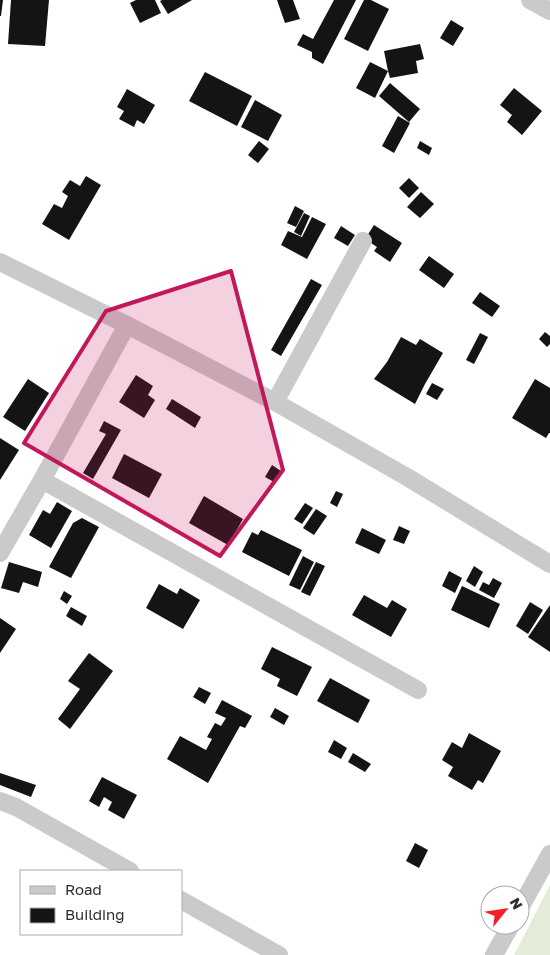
<svg xmlns="http://www.w3.org/2000/svg" width="550" height="955" viewBox="0 0 550 955" font-family="'Golos Text',sans-serif">
<style>
.green{fill:#e3ecd9}
.building{fill:#141414}
.lines{fill:none;stroke-linecap:round;stroke-linejoin:round}
.minor{stroke:#cacaca;stroke-width:18}
.marked{fill:#c2185b;fill-opacity:0.2;stroke:#c2185b;stroke-width:4;stroke-linejoin:round}
</style>
<rect width="100%" height="100%" fill="#fff"/>
<!-- green -->
<polygon class="green" points="550,885 550,955 514,955"/>
<!-- building -->
<g class="building">
<polygon points="0,0 3,0 1,16 0,16"/>
<polygon points="11,0 49,0 45,46 8,44"/>
<polygon points="136,0 155,0 161,13 140,23 130,3"/>
<polygon points="162,0 192,0 168,14 160,1"/>
<polygon points="277,0 293,0 300,19 285,23"/>
<polygon points="334,0 356,0 323,64 312,58 312,52 297,45 303,34 313,39"/>
<polygon points="364,0 371,0 389,9 368,51 344,39"/>
<polygon points="451,20 464,28 453,46 440,38"/>
<polygon points="420,44 424,59 416,61 418,73 390,78 388,71 375,98 356,88 370,62 388,71 384,51"/>
<polygon points="205,72 252,96 237,126 189,101"/>
<polygon points="390,83 420,109 409,122 379,96"/>
<polygon points="514,88 542,111 522,135 507,122 512,115 500,105"/>
<polygon points="127,89 155,105 144,124 137,120 134,127 119,119 124,111 117,107"/>
<polygon points="255,100 282,115 268,141 241,127"/>
<polygon points="398,116 410,123 394,153 382,146"/>
<polygon points="259,141 269,149 258,163 248,155"/>
<polygon points="420,141 432,148 429,155 417,148"/>
<polygon points="86,176 101,185 69,240 42,224 54,204 62,208 68,196 62,192 70,180 80,186"/>
<polygon points="409,178 419,188 409,198 399,188"/>
<polygon points="421,192 434,204 420,218 407,207"/>
<polygon points="295,206 304,211 296,227 287,223"/>
<polygon points="304,213 310,216 301,236 294,232"/>
<polygon points="312,217 326,224 307,259 281,245 288,231 302,237"/>
<polygon points="374,225 402,243 390,262 374,251 377,247 365,239"/>
<polygon points="341,226 355,235 348,246 334,238"/>
<polygon points="429,256 454,274 444,288 419,270"/>
<polygon points="311,279 322,285 281,356 271,350"/>
<polygon points="480,292 500,306 492,317 472,303"/>
<polygon points="545,332 550,336 550,344 547,347 539,339"/>
<polygon points="480,333 488,337 474,364 466,360"/>
<polygon points="401,337 416,345 420,339 443,353 425,384 415,404 374,379 387,362"/>
<polygon points="136,375 153,386 148,395 155,400 144,418 119,402"/>
<polygon points="28,379 49,393 25,431 3,417"/>
<polygon points="535,379 550,388 550,433 549,433 546,438 512,418"/>
<polygon points="432,383 444,389 437,400 426,394"/>
<polygon points="172,399 201,417 195,428 166,409"/>
<polygon points="104,421 121,430 93,479 83,473 106,434 99,431"/>
<polygon points="0,438 19,450 0,480"/>
<polygon points="124,454 162,474 149,498 112,478"/>
<polygon points="272,465 281,471 274,482 265,477"/>
<polygon points="336,491 343,494 337,507 330,503"/>
<polygon points="204,496 243,519 228,545 189,523"/>
<polygon points="57,502 72,511 51,548 29,535 43,510 50,514"/>
<polygon points="305,503 313,508 302,524 294,519"/>
<polygon points="316,509 327,516 314,535 303,528"/>
<polygon points="82,518 99,527 71,578 49,567 73,523"/>
<polygon points="399,526 410,531 404,544 393,540"/>
<polygon points="362,528 386,540 379,554 355,543"/>
<polygon points="261,530 302,550 289,576 242,552 252,532 258,535"/>
<polygon points="303,556 314,562 300,590 289,585"/>
<polygon points="9,562 42,572 38,587 23,582 19,593 1,588"/>
<polygon points="316,562 325,566 310,596 301,592"/>
<polygon points="474,566 483,572 475,587 466,581"/>
<polygon points="449,571 462,578 455,593 442,586"/>
<polygon points="493,578 502,583 494,598 479,590 483,582 489,585"/>
<polygon points="159,584 177,594 180,588 200,600 183,629 146,608"/>
<polygon points="462,586 500,604 489,628 451,610"/>
<polygon points="64,591 72,596 67,604 60,599"/>
<polygon points="364,595 387,608 392,600 407,609 391,637 352,615"/>
<polygon points="530,602 543,610 528,634 516,626"/>
<polygon points="550,605 550,652 528,637"/>
<polygon points="71,607 87,616 82,626 66,616"/>
<polygon points="0,618 16,629 0,653"/>
<polygon points="272,647 312,667 297,696 277,686 280,679 261,669"/>
<polygon points="89,653 113,671 70,729 58,719 80,689 68,681"/>
<polygon points="330,678 370,700 358,723 317,701"/>
<polygon points="199,687 211,693 205,704 193,697"/>
<polygon points="222,700 252,716 245,728 240,726 208,783 167,759 180,736 206,750 212,739 207,737 215,723 221,726 226,718 215,713"/>
<polygon points="275,708 289,716 284,725 270,717"/>
<polygon points="469,733 501,751 483,783 478,780 472,790 448,776 453,767 442,760 452,742 462,748"/>
<polygon points="334,740 347,748 341,759 328,752"/>
<polygon points="353,753 371,764 365,772 348,762"/>
<polygon points="0,773 36,785 31,797 0,785"/>
<polygon points="102,777 137,795 124,819 108,810 112,802 104,797 99,807 89,801"/>
<polygon points="415,843 428,850 419,868 406,861"/>
</g>
<g class="lines">
<!-- minor -->
<g class="minor">
<polyline points="530,0 550,11"/>
<polyline points="0,262 127,325 275,402 407,477 550,564"/>
<polyline points="275,402 363,241"/>
<polyline points="42,480 418,690"/>
<polyline points="0,553 42,480 127,325"/>
<polyline points="0,801 16,807 130,871"/>
<polyline points="181,900 279,955"/>
<polyline points="520,908 550,854"/>
<polyline points="494,955 511,925"/>
</g>
</g>
<!-- marked area -->
<path class="marked" d="M231,271L283,470L220,556L24,443L106,311Z"/>
<!-- legend -->
<rect x="20" y="870" width="162" height="65" fill="#ffffff" stroke="#ababab"/>
<rect x="30" y="886" width="25" height="8" fill="#cacaca" stroke="#ababab"/>
<text x="65" y="895" font-size="15" fill="#2d2d2d">Road</text>
<rect x="30" y="908" width="25" height="15" fill="#141414" stroke="#ababab"/>
<text x="65" y="920" font-size="15" fill="#2d2d2d">Building</text>
<!-- north arrow -->
<g transform="translate(505 910) rotate(60)"><circle r="24" fill="#ffffff" stroke="#ababab"/>
<path d="M0-4L9 19L0 12L-9 19Z" fill="#f51f27"/>
<text y="-8" font-size="14" font-weight="bold" text-anchor="middle" fill="#2d2d2d">N</text>
</g>
</svg>
